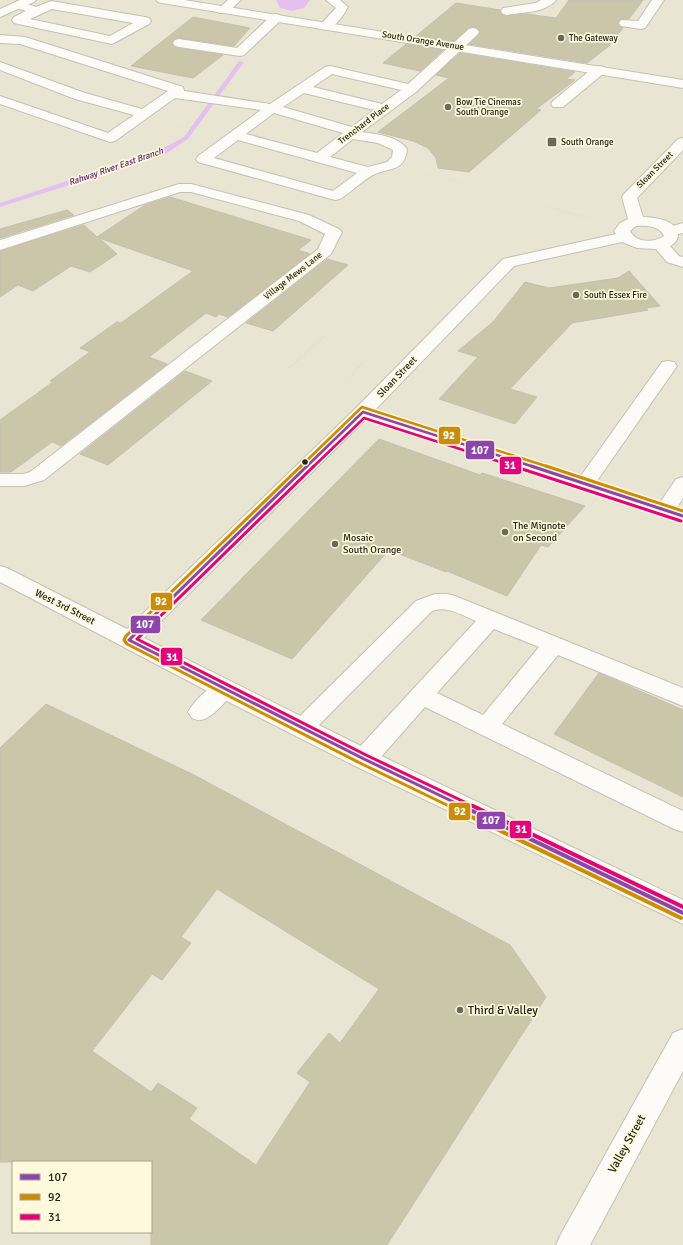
<svg xmlns="http://www.w3.org/2000/svg" width="683" height="1245" viewBox="0 0 683 1245" font-family="Signika,sans-serif">
<style>
.lines{fill:none;stroke-linecap:round;stroke-linejoin:round}
.stream{fill:#e6bff1;fill-rule:evenodd}
.river{fill:#e6bff1;fill-rule:evenodd}
.building{fill:#cbc5aa;stroke:#c3c0b1;fill-rule:evenodd}
.service-casing{stroke:#c4c1b3;stroke-width:2}
.minor-casing{stroke:#c4c1b3;stroke-width:2}
.secondary-casing{stroke:#c4c1b3;stroke-width:2}
.primary-casing{stroke:#c4c1b3;stroke-width:2}
.path-far1{stroke:#dddcd6;stroke-width:1.5;stroke-dasharray:0.5 2;stroke-linecap:butt}
.path{stroke:#dddcd6;stroke-width:2;stroke-dasharray:1 2.5;stroke-linecap:butt}
.service{fill:#fcfbf8;fill-rule:evenodd}
.minor{fill:#fcfbf8;fill-rule:evenodd}
.secondary{fill:#fcfbf8;fill-rule:evenodd}
.primary{fill:#fcfbf8;fill-rule:evenodd}
.bus-1-far2-casing{stroke:#fef8dc;stroke-width:5}
.bus-1-far1-casing{stroke:#fef8dc;stroke-width:6}
.bus-1-casing{stroke:#fef8dc;stroke-width:7}
.bus-2-far2-casing{stroke:#fef8dc;stroke-width:5}
.bus-2-far1-casing{stroke:#fef8dc;stroke-width:6}
.bus-2-casing{stroke:#fef8dc;stroke-width:7}
.bus-3-far2-casing{stroke:#fef8dc;stroke-width:5}
.bus-3-far1-casing{stroke:#fef8dc;stroke-width:6}
.bus-3-casing{stroke:#fef8dc;stroke-width:7}
.bus-1-far2{stroke:#8e44ad;stroke-width:2.5}
.bus-1-far1{stroke:#8e44ad;stroke-width:3}
.bus-1{stroke:#8e44ad;stroke-width:4}
.bus-2-far2{stroke:#cd8c05;stroke-width:2.5}
.bus-2-far1{stroke:#cd8c05;stroke-width:3}
.bus-2{stroke:#cd8c05;stroke-width:4}
.bus-3-far2{stroke:#e5007d;stroke-width:2.5}
.bus-3-far1{stroke:#e5007d;stroke-width:3}
.bus-3{stroke:#e5007d;stroke-width:4}
.poi-dot{fill:#6b6859;stroke:#fef8dc;stroke-width:1.5}
.bus-dot{fill:#272417;stroke:#fef8dc;stroke-width:1.5}
.labels{text-anchor:middle;dominant-baseline:central;stroke-width:3.5;stroke-linejoin:round;paint-order:stroke}
.far-poi-label{font-size:9px;fill:#272417;stroke:#fef8dc;text-anchor:start}
.far-street-label{font-size:9px;fill:#272417;stroke:#fef8dc}
.far-water-label{font-size:9px;font-style:italic;fill:#5c1b75;stroke:#fef8dc}
.street-label{font-size:10px;fill:#272417;stroke:#fef8dc}
.poi-label{font-size:10px;fill:#272417;stroke:#fef8dc;text-anchor:start}
.near-poi-label{font-size:12px;fill:#272417;stroke:#fef8dc;text-anchor:start}
.near-street-label{font-size:12px;fill:#272417;stroke:#fef8dc}
.line-badge{stroke:#fef8dc;stroke-width:1.5}
.badge-label{font-size:11px;text-anchor:middle;font-weight:bold;fill:#fff}
</style>
<rect width="100%" height="100%" fill="#e9e5d3"/>
<g class="lines">
<!-- stream -->
<polygon class="stream" points="239,61 244,62 188,139 164,155 0,207 0,203 158,151 184,137"/>
<!-- river -->
<polygon class="river" points="276,0 310,0 304,8 292,11 280,8"/>
</g>
<!-- building -->
<g class="building">
<polygon points="569,0 643,0 629,19 620,19 618,24 623,28 609,46 587,63 469,44 480,33 478,28 473,27 468,28 453,42 416,36 456,3 500,10 502,15 507,16 526,14 556,18"/>
<polygon points="193,17 250,28 234,46 179,38 174,39 172,44 175,47 223,55 193,78 131,66"/>
<polygon points="406,44 443,50 420,71 383,63"/>
<polygon points="460,53 575,72 566,79 575,80 536,109 541,110 469,172 438,168 436,158 428,148 413,141 378,132 449,78 436,75"/>
<polygon points="170,197 311,240 298,250 310,254 228,317 219,314 216,317 206,313 149,357 167,364 61,446 52,442 11,472 0,472 0,420 53,382 50,381 90,352 80,348 117,322 121,323 193,271 99,238 117,254 90,272 71,266 33,291 18,285 0,297 0,251 84,225 97,237 145,205"/>
<polygon points="67,210 74,215 0,238 0,229"/>
<polygon points="327,259 348,265 273,331 246,323"/>
<polygon points="629,271 660,306 646,308 648,310 572,323 510,389 537,397 515,424 439,399 478,357 458,351 493,322 525,282 549,288 618,278"/>
<polygon points="185,371 212,381 108,465 80,454"/>
<polygon points="379,439 480,475 482,473 585,506 548,547 541,545 507,596 447,571 446,572 389,550 292,659 201,620"/>
<polygon points="599,673 683,710 683,797 554,734"/>
<path d="M46,704L194,775L510,945L546,997L387,1245H151V1162H0V748ZM217,889L379,989L340,1043L329,1033L297,1073L310,1082L256,1165L189,1119L197,1108L158,1083L151,1092L92,1051L152,974L162,980L191,943L181,937Z"/>
</g>
<g class="lines">
<!-- service casing -->
<g class="service-casing">
<g id="service">
<polygon points="228,0 241,0 227,13 219,13 217,10"/>
<path d="M326,0H340L348,7C343,16 333,32 321,29L319,26L336,8Z"/>
<path d="M541,0H556C546,13 522,12 507,15L503,14L501,11L503,8L536,3Z"/>
<polygon points="652,0 664,0 645,28 641,29 621,26 619,23 621,20 638,21"/>
<path d="M18,1L36,7L51,1L145,17L149,18L151,21L149,24L112,44L14,23L12,20L14,17L26,11L14,7L12,5L14,3ZM52,9L133,23L110,36L30,19Z"/>
<polygon points="276,14 280,15 282,18 280,21 244,55 240,56 179,47 175,46 173,43 175,40 179,39 237,48 272,15"/>
<path d="M473,28L477,29L479,32L477,35L416,92L362,132C376,134 398,136 407,149C405,172 390,167 373,175C362,181 351,192 340,199L335,200L198,162L196,159L198,156L261,110L175,98L115,141L110,142L0,104V96L108,133L134,115L75,99L0,70V62L85,93L142,109L168,91L20,44L0,43V35L25,37L183,87L184,91L270,104L325,67L330,66L408,84L469,29ZM332,74L401,90L382,104L313,87ZM304,93L374,110L352,127L283,107ZM274,113L343,133L317,153L246,134ZM353,139L378,143L393,150L392,157L387,162L368,167L330,157ZM238,140L357,173L333,191L214,158Z"/>
<polygon points="599,66 604,67 605,70 604,73 563,107 553,107 551,104 553,101 594,67"/>
<polygon points="683,223 683,233 671,236 666,234 663,231 666,228"/>
<polygon points="668,361 674,362 677,366 592,488 585,490 578,488 575,484 578,480 662,362"/>
<polygon points="683,477 683,498 672,515 665,516 658,515 655,510 676,479"/>
<path d="M435,594H447L455,596L683,688V706L558,655L502,724L683,811V832L674,829L425,707L373,766L364,768L355,766L352,759L355,752L476,621C462,615 446,605 432,611L310,734L302,737L294,734L290,728L294,722L416,601ZM494,629L539,647L483,715L437,693Z"/>
<path d="M223,681L231,683L235,689C230,698 211,719 201,720C198,721 195,719 192,718L188,712C195,700 210,685 223,681Z"/>
</g>
</g>
<!-- minor casing -->
<g class="minor-casing">
<g id="minor">
<polygon points="20,0 36,0 34,2 0,17 0,9"/>
<path d="M683,138V150L637,198L643,217C650,217 658,218 666,221C679,226 683,239 670,246L679,256L683,257V267L667,262L656,249L637,248L622,242L514,266L375,410L683,509V522L366,419L144,638L373,752L683,900V924L355,766L215,695L0,582V566L7,568L127,629L356,408L503,259L616,234L614,231L620,223L628,219L622,197L624,194L678,139ZM636,226C646,225 660,226 664,236C654,243 636,243 630,231Z"/>
<polygon points="179,184 191,184 309,215 339,229 342,232 331,254 44,480 24,486 0,486 0,474 23,474 30,472 318,249 325,234 299,221 191,192 180,192 0,250 0,240"/>
</g>
</g>
<!-- secondary casing -->
<g class="secondary-casing">
<polygon id="secondary" points="683,1029 683,1071 590,1245 556,1245 561,1234 673,1033"/>
</g>
<!-- primary casing -->
<g class="primary-casing">
<polygon id="primary" points="156,0 184,0 683,80 683,88 162,3 158,2"/>
</g>
<!-- path-far1 -->
<g class="path-far1">
<polyline points="171,125 201,130"/>
<polyline points="419,172 467,184"/>
</g>
<!-- path -->
<g class="path">
<polyline points="545,206 592,219"/>
<polyline points="289,368 327,333"/>
<polyline points="347,381 367,358"/>
</g>
<!-- service -->
<use href="#service" class="service"/>
<!-- minor -->
<use href="#minor" class="minor"/>
<!-- secondary -->
<use href="#secondary" class="secondary"/>
<!-- primary -->
<use href="#primary" class="primary"/>
<!-- bus-1-far2 casing -->
<g class="bus-1-far2-casing">
<polyline id="bus-1-far2" points="306,467 363,412 534,467"/>
</g>
<!-- bus-1-far1 casing -->
<g class="bus-1-far1-casing">
<g id="bus-1-far1">
<polyline points="307,466 129,640 364,759 464,807"/>
<polyline points="531,466 683,516"/>
</g>
</g>
<!-- bus-1 casing -->
<g class="bus-1-casing">
<polyline id="bus-1" points="462,806 683,913"/>
</g>
<!-- bus-2-far2 casing -->
<g class="bus-2-far2-casing">
<polyline id="bus-2-far2" points="300,467 362,407 549,467"/>
</g>
<!-- bus-2-far1 casing -->
<g class="bus-2-far1-casing">
<g id="bus-2-far1">
<polyline points="301,466 126,636 124,640 127,644 362,764 451,807"/>
<polyline points="546,466 683,511"/>
</g>
</g>
<!-- bus-2 casing -->
<g class="bus-2-casing">
<polyline id="bus-2" points="449,806 681,918"/>
</g>
<!-- bus-3-far2 casing -->
<g class="bus-3-far2-casing">
<polyline id="bus-3-far2" points="313,467 364,418 516,467"/>
</g>
<!-- bus-3-far1 casing -->
<g class="bus-3-far1-casing">
<g id="bus-3-far1">
<polyline points="314,466 137,639 366,755 475,807"/>
<polyline points="513,466 681,521"/>
</g>
</g>
<!-- bus-3 casing -->
<g class="bus-3-casing">
<polyline id="bus-3" points="473,806 683,907"/>
</g>
<!-- bus-1-far2 -->
<use href="#bus-1-far2" class="bus-1-far2"/>
<!-- bus-1-far1 -->
<use href="#bus-1-far1" class="bus-1-far1"/>
<!-- bus-1 -->
<use href="#bus-1" class="bus-1"/>
<!-- bus-2-far2 -->
<use href="#bus-2-far2" class="bus-2-far2"/>
<!-- bus-2-far1 -->
<use href="#bus-2-far1" class="bus-2-far1"/>
<!-- bus-2 -->
<use href="#bus-2" class="bus-2"/>
<!-- bus-3-far2 -->
<use href="#bus-3-far2" class="bus-3-far2"/>
<!-- bus-3-far1 -->
<use href="#bus-3-far1" class="bus-3-far1"/>
<!-- bus-3 -->
<use href="#bus-3" class="bus-3"/>
</g>
<!-- markers -->
<g class="poi-dot">
<circle cx="561" cy="38" r="4"/>
<circle cx="448" cy="107" r="4"/>
<rect x="547" y="137" width="10" height="10" rx="2"/>
<circle cx="576" cy="295" r="4"/>
<circle cx="505" cy="532" r="4"/>
<circle cx="335" cy="544" r="4"/>
<circle cx="460" cy="1010" r="4"/>
</g>
<circle class="bus-dot" cx="305" cy="462" r="3.5"/>
<g class="labels">
<!-- far-poi labels -->
<g class="far-poi-label">
<text x="569" y="38">The Gateway</text>
<text x="456" y="102">Bow Tie Cinemas<tspan x="456" dy="10">South Orange</tspan></text>
<text x="561" y="142">South Orange</text>
<text x="584" y="295">South Essex Fire</text>
</g>
<!-- far-street labels -->
<g class="far-street-label">
<text transform="translate(423 41) rotate(9)">South Orange Avenue</text>
<text transform="translate(364 124) rotate(-37)">Trenchard Place</text>
<text transform="translate(655 170) rotate(-45)">Sloan Street</text>
<text transform="translate(293 276) rotate(-38)">Village Mews Lane</text>
</g>
<!-- far-water labels -->
<g class="far-water-label">
<text transform="translate(116 167) rotate(-19)">Rahway River East Branch</text>
</g>
<!-- street labels -->
<g class="street-label">
<text transform="translate(397 377) rotate(-46)">Sloan Street</text>
<text transform="translate(65 607) rotate(27)">West 3rd Street</text>
</g>
<!-- poi labels -->
<g class="poi-label">
<text x="513" y="526">The Mignote<tspan x="513" dy="12">on Second</tspan></text>
<text x="343" y="538">Mosaic<tspan x="343" dy="12">South Orange</tspan></text>
</g>
<!-- near-poi labels -->
<g class="near-poi-label">
<text x="468" y="1010">Third &amp; Valley</text>
</g>
<!-- near-street labels -->
<g class="near-street-label">
<text transform="translate(627 1144) rotate(-61)">Valley Street</text>
</g>
</g>
<g class="line-badge">
<rect x="438" y="426" width="23" height="19" rx="4" fill="#cd8c05"/>
<rect x="465" y="440" width="30" height="20" rx="4" fill="#8e44ad"/>
<rect x="499" y="456" width="23" height="19" rx="4" fill="#e5007d"/>
<rect x="150" y="592" width="23" height="19" rx="4" fill="#cd8c05"/>
<rect x="130" y="615" width="31" height="19" rx="4" fill="#8e44ad"/>
<rect x="160" y="647" width="23" height="19" rx="4" fill="#e5007d"/>
<rect x="448" y="802" width="23" height="19" rx="4" fill="#cd8c05"/>
<rect x="476" y="811" width="30" height="19" rx="4" fill="#8e44ad"/>
<rect x="509" y="820" width="23" height="19" rx="4" fill="#e5007d"/>
</g>
<g class="badge-label">
<text x="449" y="439">92</text>
<text x="480" y="454">107</text>
<text x="510" y="469">31</text>
<text x="161" y="605">92</text>
<text x="145" y="628">107</text>
<text x="172" y="661">31</text>
<text x="460" y="815">92</text>
<text x="491" y="824">107</text>
<text x="521" y="833">31</text>
</g>
<!-- legend -->
<rect x="12" y="1161" width="140" height="72" fill="#fef8dc" stroke="#a8a38d"/>
<rect x="20" y="1174" width="20" height="6" fill="#8e44ad" stroke="#a8a38d"/>
<text x="48" y="1181" font-size="12" fill="#272417">107</text>
<rect x="20" y="1194" width="20" height="6" fill="#cd8c05" stroke="#a8a38d"/>
<text x="48" y="1201" font-size="12" fill="#272417">92</text>
<rect x="20" y="1214" width="20" height="6" fill="#e5007d" stroke="#a8a38d"/>
<text x="48" y="1221" font-size="12" fill="#272417">31</text>
</svg>
